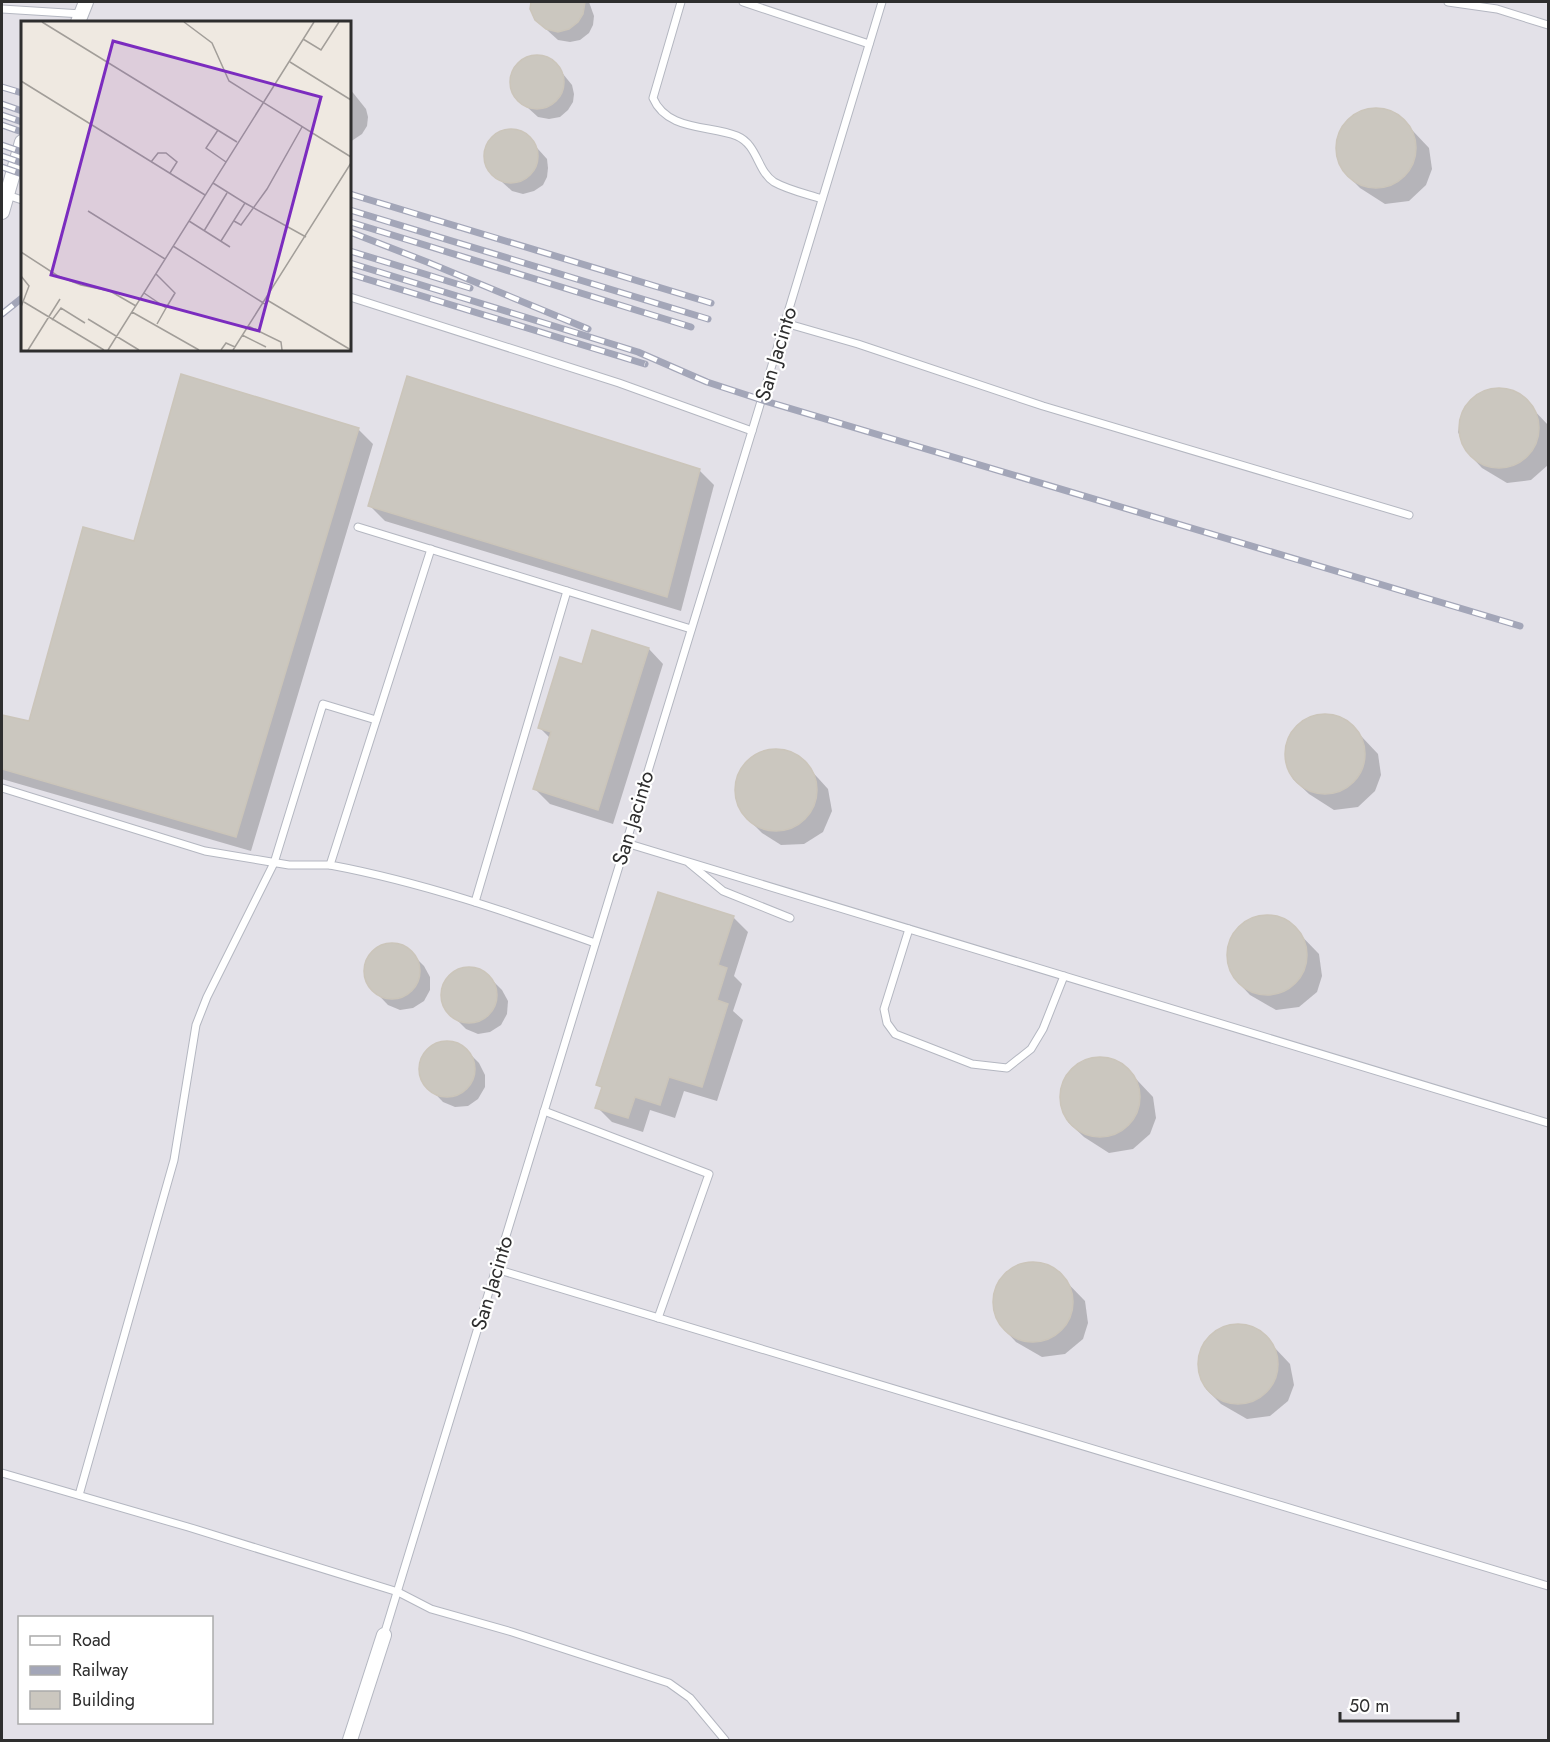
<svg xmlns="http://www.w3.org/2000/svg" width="1550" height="1742" viewBox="0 0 1550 1742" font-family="Jost,sans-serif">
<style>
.industrial{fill:#e3e1e8;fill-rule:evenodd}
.shadow{fill:#0003}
.building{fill:#cbc7bf;stroke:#cbc5ba;stroke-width:1.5}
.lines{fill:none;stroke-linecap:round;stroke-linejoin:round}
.lane-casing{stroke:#b4b7c1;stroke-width:9}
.street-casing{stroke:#b4b7c1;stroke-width:16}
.lane{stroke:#fff;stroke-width:7}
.street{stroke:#fff;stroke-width:14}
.rail-casing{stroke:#a3a6b8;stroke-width:7}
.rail{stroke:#fff;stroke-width:4.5;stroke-dasharray:14;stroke-linecap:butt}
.labels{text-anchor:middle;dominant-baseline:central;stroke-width:4.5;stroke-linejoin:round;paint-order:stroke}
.street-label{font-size:21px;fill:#2e2e2e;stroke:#fff}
.inset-road{fill:none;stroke:#a29e99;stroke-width:1.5}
.view{fill:#7b2cbf;fill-opacity:0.15;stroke:#7b2cbf;stroke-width:3}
.inset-edge{fill:none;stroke:#2e2e2e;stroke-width:3}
</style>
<rect width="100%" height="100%" fill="#efe9e1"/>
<!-- industrial -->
<path class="industrial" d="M2,2H1548V1740H2ZM22,22H350V350H22ZM20,1618H212V1722H20Z"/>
<!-- shadow -->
<g class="shadow">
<polygon points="532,2 589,2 594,16 593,25 589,33 580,40 570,42 558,40 536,20 532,9"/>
<polygon points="538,57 546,59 555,64 572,85 574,94 573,102 568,110 560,117 549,119 538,117 516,97 511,86 512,76 516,67 523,60"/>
<polygon points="350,89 366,109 368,117 367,126 362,134 350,142"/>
<polygon points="1373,109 1396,113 1429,148 1432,169 1426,185 1409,201 1385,204 1360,188 1345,173 1336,152 1341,130 1356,114"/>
<polygon points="512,131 521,133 529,139 547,159 548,168 547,177 543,185 534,191 523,194 512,191 490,171 486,161 486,150 490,141 497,135"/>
<polygon points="1495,388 1518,393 1548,425 1548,465 1531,480 1507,483 1482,468 1467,452 1458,432 1463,410 1478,394"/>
<polygon points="358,429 373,444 251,851 2,779 2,716 30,723 135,542"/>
<polygon points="699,470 714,485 681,611 385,521 370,506"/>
<polygon points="649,649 663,664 613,824 550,804 535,789 551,739 539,727 583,666"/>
<polygon points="1321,715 1345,719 1378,754 1381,775 1375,791 1358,807 1334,810 1309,794 1293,779 1285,758 1289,736 1304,720"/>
<polygon points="776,750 798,756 828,789 832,811 823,832 804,844 781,845 762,833 746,817 737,797 739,774 754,757"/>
<polygon points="1263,915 1286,920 1319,954 1322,976 1317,992 1299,1007 1276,1010 1250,995 1235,979 1227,958 1231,937 1246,921"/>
<polygon points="733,917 748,932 734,976 742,984 733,1011 743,1020 717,1101 684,1091 675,1118 650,1110 643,1132 612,1122 597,1107 603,1089 598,1084"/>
<polygon points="389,945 402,947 412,954 424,966 430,977 430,990 424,1001 413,1008 400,1010 388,1005 368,984 365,971 368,959 377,949"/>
<polygon points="467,969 479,970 490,978 502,990 508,1001 507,1014 501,1025 490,1032 478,1034 466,1029 445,1008 442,995 446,983 454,973"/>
<polygon points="444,1042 457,1044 467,1051 479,1063 485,1075 485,1087 478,1099 468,1106 455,1107 443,1102 423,1081 420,1068 423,1056 432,1047"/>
<polygon points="1097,1058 1120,1062 1153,1097 1156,1118 1150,1134 1133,1149 1109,1153 1084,1137 1068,1122 1060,1101 1065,1079 1080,1063"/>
<polygon points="1029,1262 1052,1267 1085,1301 1088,1323 1083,1339 1065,1354 1042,1357 1016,1342 1001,1326 993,1306 997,1284 1012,1268"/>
<polygon points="1234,1324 1257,1329 1290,1364 1294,1385 1288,1401 1270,1416 1247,1419 1221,1404 1206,1389 1198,1368 1202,1346 1217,1330"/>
</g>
<!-- building -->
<g class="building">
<polygon points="531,2 585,2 583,14 578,22 569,29 558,32 546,29 535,20 530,9"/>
<circle cx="537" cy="82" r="27"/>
<circle cx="1376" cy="148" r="40"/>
<circle cx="511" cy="156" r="27"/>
<polygon points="181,374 359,428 236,837 2,769 2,715 29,721 83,527 134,541"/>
<polygon points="407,376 700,469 667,597 368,506"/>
<circle cx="1499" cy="428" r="40"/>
<polygon points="592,630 649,648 598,810 533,789 551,732 538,728 560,657 582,664"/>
<circle cx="1325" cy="754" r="40"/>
<circle cx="776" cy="790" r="41"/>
<polygon points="658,892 734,916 718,965 727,968 717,1000 728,1004 702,1087 669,1077 660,1105 635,1097 628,1118 595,1108 602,1087 596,1085"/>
<circle cx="1267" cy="955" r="40"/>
<circle cx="392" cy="971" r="28"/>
<circle cx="469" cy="995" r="28"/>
<circle cx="447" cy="1069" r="28"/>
<circle cx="1100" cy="1097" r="40"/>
<circle cx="1033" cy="1302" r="40"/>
<circle cx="1238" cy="1364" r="40"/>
</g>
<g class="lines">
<!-- lane casing -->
<g class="lane-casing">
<g id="lane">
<path d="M681,2L653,98C667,131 709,125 737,136C758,145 757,171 774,182C788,190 807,194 822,199"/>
<polyline points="743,2 869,44"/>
<polyline points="1448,2 1497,9 1548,25"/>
<polyline points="2,9 82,14"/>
<polyline points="7,195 22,200"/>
<polyline points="350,297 619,383 752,431"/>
<polyline points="785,323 858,344 1043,406 1409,515"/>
<polyline points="358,527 691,629"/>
<path d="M431,549L330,865C421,882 508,912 595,943"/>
<polyline points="2,788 205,851 289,865 330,865"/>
<polyline points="626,843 1548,1123"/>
<polyline points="689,863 723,891 790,918"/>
<polyline points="475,902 567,591"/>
<polyline points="909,929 884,1009 887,1023 895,1034 972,1064 1007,1068 1031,1049 1043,1029 1064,976"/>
<polyline points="544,1111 709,1174 658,1318"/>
<polyline points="496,1269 1548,1586"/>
<polyline points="2,1473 188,1527 398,1592 431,1609 512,1632 669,1683 690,1698 725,1740"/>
<polyline points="79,1495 174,1160 196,1025 207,997 274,863 323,704 376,720"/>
<polyline points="384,1635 752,431 882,2"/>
</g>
</g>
<!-- street casing -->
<g class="street-casing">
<g id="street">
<polyline points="78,22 86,2"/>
<polyline points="2,212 22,142"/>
<polyline points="350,1740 384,1635"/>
</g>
</g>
<!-- lane -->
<use href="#lane" class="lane"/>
<!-- street -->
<use href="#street" class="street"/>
<!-- rail casing -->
<g class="rail-casing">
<g id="rail">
<polyline points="2,87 22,93"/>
<polyline points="2,104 22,111"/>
<polyline points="2,115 22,122"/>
<polyline points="2,125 22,132"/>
<polyline points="2,145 22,152"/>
<polyline points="2,156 22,163"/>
<polyline points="2,167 22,174"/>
<polyline points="350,194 711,303"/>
<polyline points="350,210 708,319"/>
<polyline points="350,222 691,327"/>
<polyline points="350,232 427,262 588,329"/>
<polyline points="350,251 470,288"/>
<polyline points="350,263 638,352 707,382 762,400 1520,626"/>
<polyline points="350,274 645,364"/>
<polyline points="2,314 22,298"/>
</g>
</g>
<!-- rail -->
<use href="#rail" class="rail"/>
</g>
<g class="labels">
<!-- street labels -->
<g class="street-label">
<text transform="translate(776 354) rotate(-73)">San Jacinto</text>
<text transform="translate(633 818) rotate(-73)">San Jacinto</text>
<text transform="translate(492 1283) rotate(-73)">San Jacinto</text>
</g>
</g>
<!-- overview -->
<g transform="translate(21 21)">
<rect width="330" height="330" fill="#efe9e1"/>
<path class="inset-road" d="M21,1L216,121M163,1L191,22L208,60L330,136M282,18L300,29L318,1M269,41L330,79M0,60L184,174M197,109L185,127L205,141M130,141L137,132H145L156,141L149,152M192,162L224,182L200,220M224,182L285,216M67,190L144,238M168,200L209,226M213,200L220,204L246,168L281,106M183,210L206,172M152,225L244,283M0,231L37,255L60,264L89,270L115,285M135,253L154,272L145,287M0,255L8,265L0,286M123,272L145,287L136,303M246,279L330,329M3,281L83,329M111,291L178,329M67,298L118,329M31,299L40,287L64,302M227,305L260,321L261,329M221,314L245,326M7,329L39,278M87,329L293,1M200,329L205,322L214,326M212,329L330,142"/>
<path class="view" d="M92,20L300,76L238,310L30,254Z"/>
<rect width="330" height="330" class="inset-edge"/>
</g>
<!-- border -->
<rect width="1550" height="1742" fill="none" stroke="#2e2e2e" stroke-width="6"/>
<!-- legend -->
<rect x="18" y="1616" width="195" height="108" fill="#ffffff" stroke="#ababab" stroke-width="1.5"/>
<rect x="30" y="1636" width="30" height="9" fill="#ffffff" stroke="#ababab" stroke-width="1.5"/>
<text x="72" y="1646" font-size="18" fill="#2e2e2e">Road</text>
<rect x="30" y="1666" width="30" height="9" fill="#a3a6b8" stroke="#ababab" stroke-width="1.5"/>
<text x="72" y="1676" font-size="18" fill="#2e2e2e">Railway</text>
<rect x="30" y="1691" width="30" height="18" fill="#cbc7bf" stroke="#ababab" stroke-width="1.5"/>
<text x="72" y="1706" font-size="18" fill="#2e2e2e">Building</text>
<!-- scale -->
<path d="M1340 1712v9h118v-9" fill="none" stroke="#2e2e2e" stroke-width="3"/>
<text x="1349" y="1712" font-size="18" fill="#2e2e2e" stroke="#ffffff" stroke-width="4.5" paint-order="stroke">50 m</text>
</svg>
